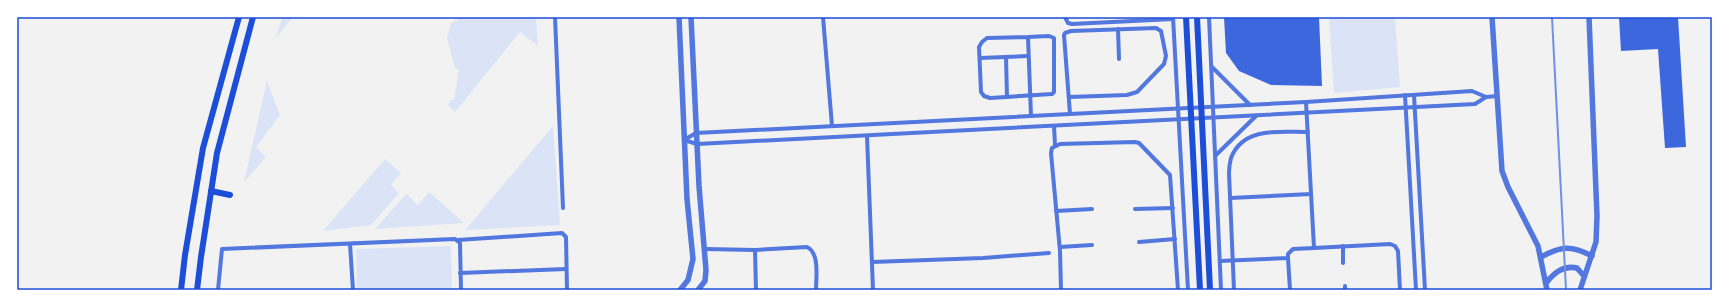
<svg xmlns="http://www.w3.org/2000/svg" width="1729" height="307" viewBox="0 0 1729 307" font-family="'Open Sans',sans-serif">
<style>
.green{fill:#dbe4f7}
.building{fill:#3d67dc}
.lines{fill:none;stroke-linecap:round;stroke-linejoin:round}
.minor{stroke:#5277de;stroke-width:4}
.tertiary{stroke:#5277de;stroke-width:5.5}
.secondary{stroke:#1d4ed8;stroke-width:6}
.rail{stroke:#7290e2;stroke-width:2}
.neatline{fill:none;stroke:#1d4ed8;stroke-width:1.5}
</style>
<rect width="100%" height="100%" fill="#f2f2f2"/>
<!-- green -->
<g class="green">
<polygon points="282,17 293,17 276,38"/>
<polygon points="461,17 536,17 538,46 520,32 455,112 448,105 451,100 454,100 459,69 455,68 447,38 451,23"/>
<polygon points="1329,17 1395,17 1400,87 1334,93"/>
<polygon points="267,81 280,115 256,147 266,157 244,182"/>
<polygon points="553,126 560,225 465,230"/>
<polygon points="385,159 401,173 391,185 399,193 371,225 323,231"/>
<polygon points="429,192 464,223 375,229 406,194 418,205"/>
<polygon points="451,246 452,290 357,290 356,249"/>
</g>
<!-- building -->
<g class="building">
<polygon points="1224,17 1319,17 1322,86 1271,85 1239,71 1226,53"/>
<polygon points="1619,17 1678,17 1686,147 1665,148 1658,49 1621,51"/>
</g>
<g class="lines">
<!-- minor -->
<g class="minor">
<polyline points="555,17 563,208"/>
<polyline points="823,17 832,126"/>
<polyline points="1065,17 1068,23 1072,24 1173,19"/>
<polyline points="1173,17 1188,290"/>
<polyline points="1209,17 1221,290"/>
<polyline points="1118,29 1119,59"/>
<path d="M1028,37L1049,36L1054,38V92L1052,94L990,98L984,96L981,92L979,47L982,42L987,38L1028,37C1029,63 1030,90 1031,116"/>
<polyline points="1006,57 1007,97"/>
<polyline points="980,58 1028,56"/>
<polyline points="1212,67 1250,105"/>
<polyline points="1405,95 1416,290"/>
<polyline points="1414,95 1425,290"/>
<polyline points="1069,97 1127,95 1137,92 1164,64 1166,56 1161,31 1156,28 1071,31 1065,33 1064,35 1070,114"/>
<polyline points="1306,102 1314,248 1390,244 1395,246 1398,251 1400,290"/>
<polyline points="1054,126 1055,145"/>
<polyline points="867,136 873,290"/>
<polyline points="684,140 697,144 1475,104 1486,97 1497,96"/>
<polyline points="684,140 696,133 1306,102 1472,91 1486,97"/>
<polyline points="1216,155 1256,116"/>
<polyline points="1230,198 1311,194"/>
<polyline points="1135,209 1173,208"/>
<polyline points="1056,211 1092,209"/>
<polyline points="458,240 562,233 566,237 567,290"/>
<polyline points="1139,242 1175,239"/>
<polyline points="350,244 353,290"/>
<polyline points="1343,246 1343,263"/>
<polyline points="1060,247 1092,245"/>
<path d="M705,249L755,250L807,247C820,253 816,278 816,290"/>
<polyline points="755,250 756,290"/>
<polyline points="1288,258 1290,290"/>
<polyline points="1220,261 1288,258 1288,254 1293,249 1314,248"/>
<polyline points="872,262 983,258 1049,253"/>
<polyline points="460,273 566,269"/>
<polyline points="1345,286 1345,290"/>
<polyline points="218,290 222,249 455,239 460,243 461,290"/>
<polyline points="1061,290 1060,251 1051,153 1052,148 1060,144 1135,142 1139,143 1170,175 1178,290"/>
<path d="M1234,290L1229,173C1229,168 1230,162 1231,158C1243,126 1281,132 1308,132"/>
</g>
<!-- tertiary -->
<g class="tertiary">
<polyline points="679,17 687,199 693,259 688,280 680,290"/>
<polyline points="691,17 699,186 706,270 705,281 698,290"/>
<polyline points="1492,17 1502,171 1508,187 1538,246 1547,290"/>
<path d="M1541,257C1561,246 1571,245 1592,256"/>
<path d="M1546,283C1554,273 1563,265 1577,268L1584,276"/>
<polyline points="1580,290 1596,242 1597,216 1589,17"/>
</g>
<!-- secondary -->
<g class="secondary">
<polyline points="1186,17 1200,290"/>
<polyline points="1197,17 1210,290"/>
<polyline points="211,191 230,195"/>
<polyline points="181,290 185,255 203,148 239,17"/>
<polyline points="197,290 201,257 217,153 253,17"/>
</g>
<!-- rail -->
<polyline class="rail" points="1552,17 1566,290"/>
</g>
<!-- border -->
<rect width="1729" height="307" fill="none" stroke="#ffffff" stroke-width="36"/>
<rect x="18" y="18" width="1693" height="271" class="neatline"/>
</svg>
